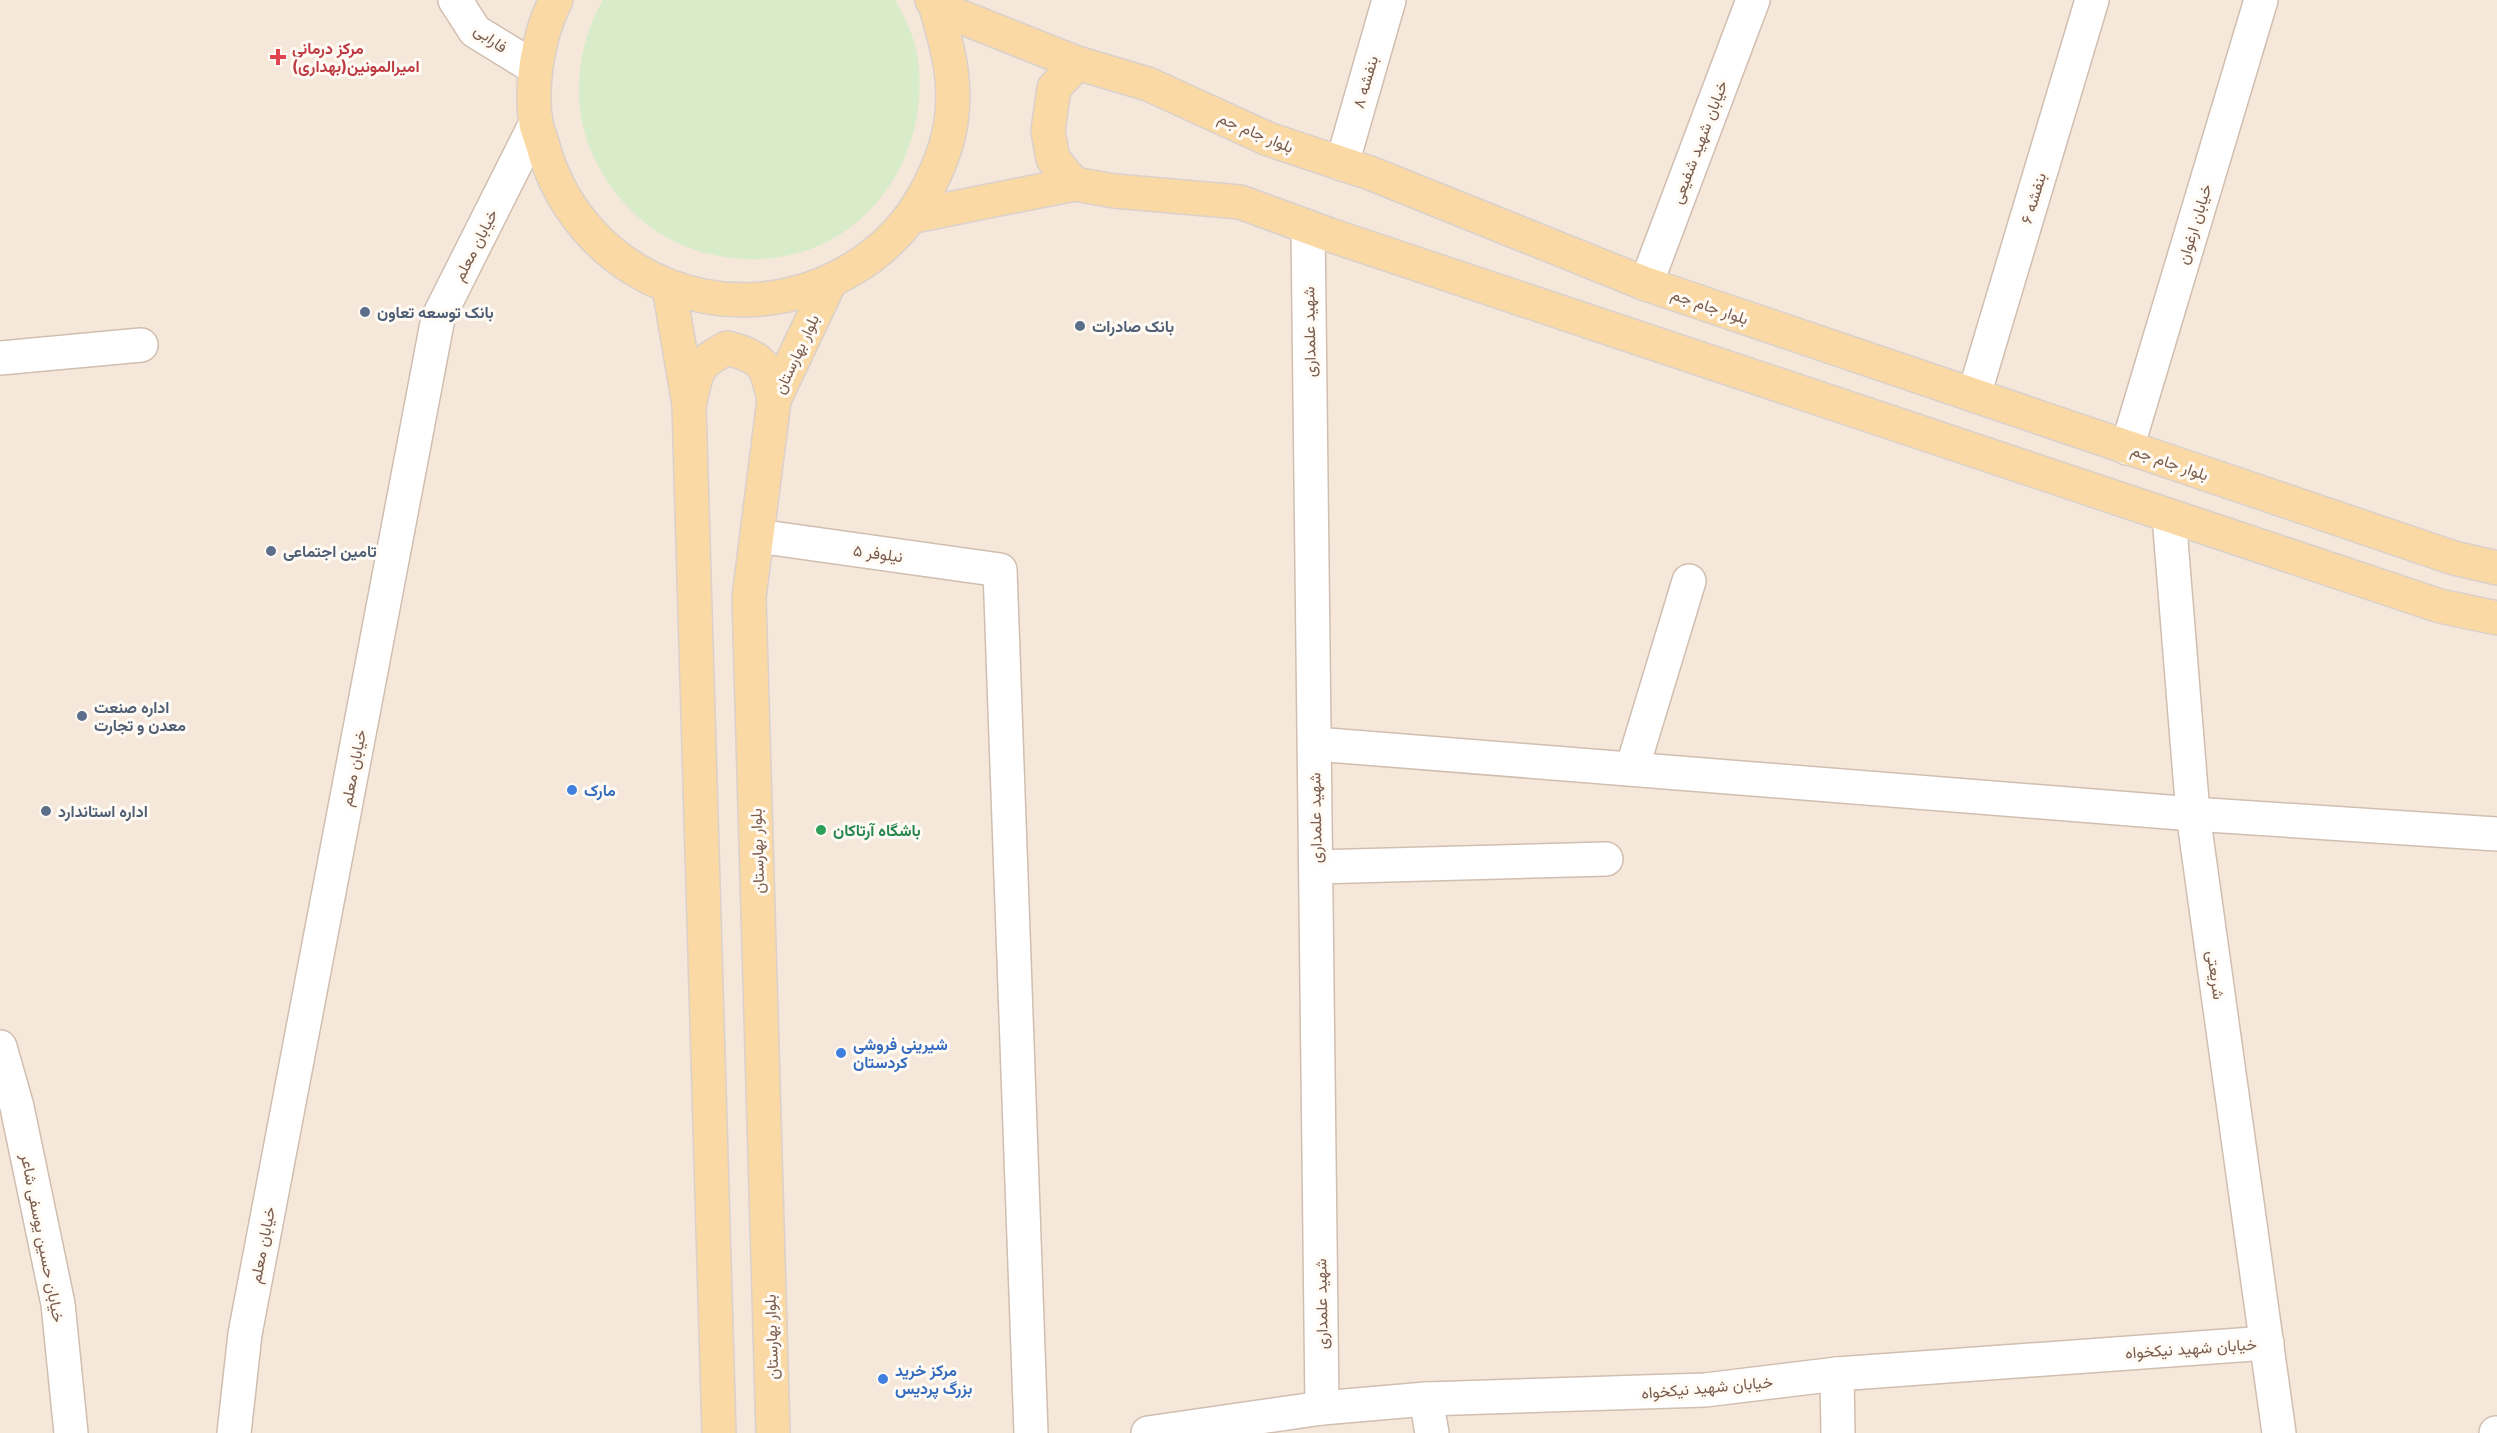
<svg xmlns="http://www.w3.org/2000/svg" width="2497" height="1433" viewBox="0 0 2497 1433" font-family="Inter,Vazirmatn,sans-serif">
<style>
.residential{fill:#f5e8da}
.green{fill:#d8ecc9}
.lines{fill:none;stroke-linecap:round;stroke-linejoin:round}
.minor-casing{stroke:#d1beb0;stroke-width:36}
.major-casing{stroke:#dad1cd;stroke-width:36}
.minor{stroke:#fff;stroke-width:33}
.major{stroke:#fbd9a5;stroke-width:33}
.health-dot{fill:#e0444e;stroke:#fffaf3;stroke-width:2}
.service-dot{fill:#5c6f8a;stroke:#fffaf3;stroke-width:2}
.shop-dot{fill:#3f7fe0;stroke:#fffaf3;stroke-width:2}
.leisure-dot{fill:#2e9e5b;stroke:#fffaf3;stroke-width:2}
.labels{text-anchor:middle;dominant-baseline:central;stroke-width:6;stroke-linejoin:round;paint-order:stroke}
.street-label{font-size:16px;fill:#7a5c4d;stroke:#fffaf3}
.health-label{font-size:16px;font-weight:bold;fill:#be3a42;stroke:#fffaf3;text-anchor:start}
.service-label{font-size:16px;font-weight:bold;fill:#4e5e75;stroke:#fffaf3;text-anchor:start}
.shop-label{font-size:16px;font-weight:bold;fill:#366cbe;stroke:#fffaf3;text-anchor:start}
.leisure-label{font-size:16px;font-weight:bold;fill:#27864d;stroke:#fffaf3;text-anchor:start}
</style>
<rect width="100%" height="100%" fill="#fdf6ec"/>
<!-- residential -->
<rect class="residential" x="0" y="0" width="2497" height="1433"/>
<!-- green -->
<path class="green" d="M603,0H895C905,18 915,38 918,59C932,166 855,265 743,259C710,257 678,247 650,227C623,206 603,180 590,149C571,101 577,44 603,0Z"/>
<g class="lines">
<!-- minor casing -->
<g class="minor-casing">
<g id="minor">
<polyline points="455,0 475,31 535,68"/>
<polyline points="1342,164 1389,0"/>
<polyline points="1308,227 1322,1408"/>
<polyline points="1646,284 1753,0"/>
<polyline points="0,358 141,345"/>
<polyline points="1974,395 2092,0"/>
<polyline points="2127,448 2261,0"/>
<polyline points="2169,516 2193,814 2279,1433"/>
<polyline points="757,536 1000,570 1031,1433"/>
<polyline points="1315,744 2193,814 2497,834"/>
<polyline points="1632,769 1689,581"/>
<polyline points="1316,867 1606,859"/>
<polyline points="0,1047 17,1107 58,1304 71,1433"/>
<polyline points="1837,1374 1838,1433"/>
<polyline points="1426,1399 1432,1433"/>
<polyline points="234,1433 245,1334 438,318 536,123"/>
<polyline points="1148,1433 1322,1408 1426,1399 1705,1390 1837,1374 2267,1343"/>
<polyline points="2496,1433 2497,1433"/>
</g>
</g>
<!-- major casing -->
<g class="major-casing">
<g id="major">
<path d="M556,0C538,34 530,86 536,124C538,132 542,141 544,150C584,283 735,341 854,268C884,250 908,225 925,194C938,170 950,142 952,113C956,76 946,42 936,7L932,0"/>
<polyline points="936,7 1077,63 1148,84 1268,139 1370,173 1646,284 2454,558 2497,568"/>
<polyline points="1074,184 1053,159 1048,131 1054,88 1077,63"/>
<polyline points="914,216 1074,184 1115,191 1240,202 1330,235 2440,606 2497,618"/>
<polyline points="669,287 689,405 719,1433"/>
<path d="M690,402C697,369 696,365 727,348C764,358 766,364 774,400"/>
<polyline points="773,1433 749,597 774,400 829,284"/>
</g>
</g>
<!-- minor -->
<use href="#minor" class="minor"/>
<!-- major -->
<use href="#major" class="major"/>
</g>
<!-- markers -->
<path class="health-dot" d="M275 48h6v6h6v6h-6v6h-6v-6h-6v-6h6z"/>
<g class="service-dot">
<circle cx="365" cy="312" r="6"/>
<circle cx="1080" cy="326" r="6"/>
<circle cx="271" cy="551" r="6"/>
<circle cx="82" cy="716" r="6"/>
<circle cx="46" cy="811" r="6"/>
</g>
<g class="shop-dot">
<circle cx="572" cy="790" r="6"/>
<circle cx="841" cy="1053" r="6"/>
<circle cx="883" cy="1379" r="6"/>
</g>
<circle class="leisure-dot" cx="821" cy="830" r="6"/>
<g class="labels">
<!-- street labels -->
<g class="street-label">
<text transform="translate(491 38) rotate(36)">فارابی</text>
<text transform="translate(1365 82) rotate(-74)">بنفشه ۸</text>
<text transform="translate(1256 132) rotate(23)">بلوار جام جم</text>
<text transform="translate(1699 142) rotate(-69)">خیابان شهید شفیعی</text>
<text transform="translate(2033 198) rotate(-73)">بنفشه ۶</text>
<text transform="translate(2194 224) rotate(-73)">خیابان ارغوان</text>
<text transform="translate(475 245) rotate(-63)">خیابان معلم</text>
<text transform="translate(1710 306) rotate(19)">بلوار جام جم</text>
<text transform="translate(1309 332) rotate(-91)">شهید علمداری</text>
<text transform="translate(796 354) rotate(-65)">بلوار بهارستان</text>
<text transform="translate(2170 462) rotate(19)">بلوار جام جم</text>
<text transform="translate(878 553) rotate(8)">نیلوفر ۵</text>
<text transform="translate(353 768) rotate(-79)">خیابان معلم</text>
<text transform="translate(1315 818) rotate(-91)">شهید علمداری</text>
<text transform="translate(757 851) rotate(-92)">بلوار بهارستان</text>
<text transform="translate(2216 975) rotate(82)">شریعتی</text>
<text transform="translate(43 1238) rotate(79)">خیابان حسین یوسفی شاعر</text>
<text transform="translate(262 1245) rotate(-79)">خیابان معلم</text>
<text transform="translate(1321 1304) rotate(-91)">شهید علمداری</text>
<text transform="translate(771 1337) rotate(-92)">بلوار بهارستان</text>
<text transform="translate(2191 1348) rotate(-4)">خیابان شهید نیکخواه</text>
<text transform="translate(1707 1387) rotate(-5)">خیابان شهید نیکخواه</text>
</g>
<!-- health labels -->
<g class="health-label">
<text x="292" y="48">مرکز درمانی<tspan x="292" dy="18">امیرالمونین(بهداری)</tspan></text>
</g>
<!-- service labels -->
<g class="service-label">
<text x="377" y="312">بانک توسعه تعاون</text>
<text x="1092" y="326">بانک صادرات</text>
<text x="283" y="551">تامین اجتماعی</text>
<text x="94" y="707">اداره صنعت<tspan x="94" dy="18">معدن و تجارت</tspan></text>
<text x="58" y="811">اداره استاندارد</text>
</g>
<!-- shop labels -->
<g class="shop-label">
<text x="584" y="790">مارک</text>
<text x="853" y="1044">شیرینی فروشی<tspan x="853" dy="18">کردستان</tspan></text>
<text x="895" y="1370">مرکز خرید<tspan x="895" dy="18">بزرگ پردیس</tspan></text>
</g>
<!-- leisure labels -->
<g class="leisure-label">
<text x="833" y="830">باشگاه آرتاکان</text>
</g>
</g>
</svg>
